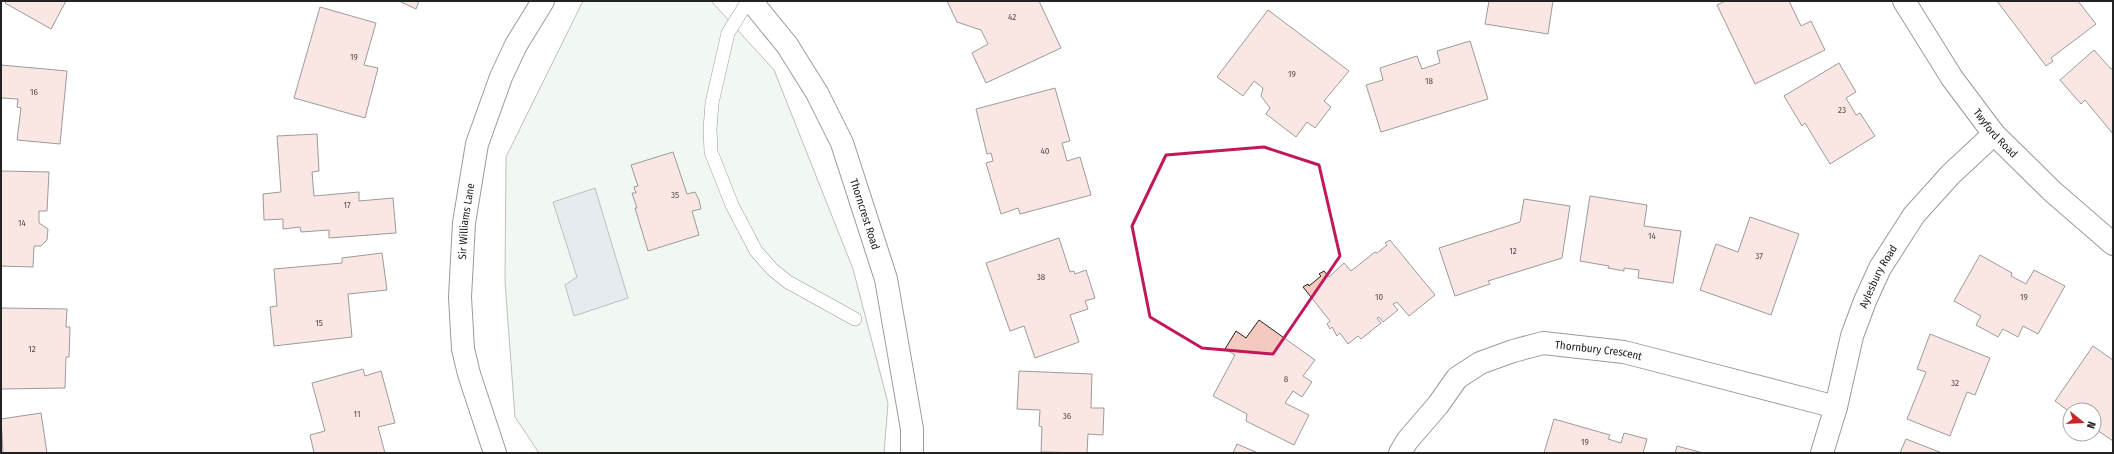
<svg xmlns="http://www.w3.org/2000/svg" width="2114" height="454" viewBox="0 0 2114 454" font-family="'Fira Sans Condensed',sans-serif">
<style>
.green{fill:#e0efe3;stroke:#6f6f6f}
.water{fill:#c7d3dd;stroke:#6f6f6f}
.building{fill:#f3c9c0;stroke:#222}
.lines{fill:none;stroke-linecap:round;stroke-linejoin:round}
.service-casing{stroke:#222;stroke-width:14}
.minor-casing{stroke:#222;stroke-width:24}
.service{stroke:#fff;stroke-width:13}
.minor{stroke:#fff;stroke-width:22}
.marked{fill:none;stroke:#c2185b;stroke-width:3;stroke-linejoin:round}
.labels{text-anchor:middle;dominant-baseline:central;stroke-width:3;stroke-linejoin:round;paint-order:stroke}
.number-label{font-size:9px;fill:#564c4a}
.street-label{font-size:11px;fill:#222;stroke:#fff}
</style>
<rect width="100%" height="100%" fill="#fff"/>
<!-- green -->
<polygon class="green" points="583,1 711,1 774,70 853,269 888,403 884,453 539,453 515,417 505,282 506,157"/>
<!-- water -->
<polygon class="water" points="595,188 628,298 574,316 565,285 577,277 553,202"/>
<!-- building -->
<g class="building">
<polygon points="6,1 66,1 51,29 5,3"/>
<polygon points="399,1 419,1 416,9"/>
<polygon points="947,1 1039,1 1061,48 986,83 972,53 988,44 981,30 957,22"/>
<polygon points="1489,1 1553,1 1548,34 1485,24"/>
<polygon points="1725,1 1789,1 1801,26 1811,21 1825,50 1755,84 1717,5"/>
<polygon points="1997,1 2078,1 2096,24 2051,58 2053,61 2046,66"/>
<polygon points="320,7 376,23 364,65 378,68 365,118 294,98"/>
<polygon points="1268,10 1349,71 1324,101 1331,107 1315,128 1307,122 1296,137 1266,114 1270,108 1261,96 1263,88 1254,81 1243,96 1217,77"/>
<polygon points="1470,41 1488,99 1381,132 1366,85 1383,80 1380,68 1417,56 1422,69 1440,63 1437,51"/>
<polygon points="2094,50 2111,69 2113,67 2113,134 2085,100 2081,104 2060,80"/>
<polygon points="1839,63 1856,92 1846,98 1856,115 1860,113 1875,136 1830,164 1805,123 1802,126 1784,96"/>
<polygon points="1,65 67,71 60,144 17,140 21,108 17,107 18,99 1,98"/>
<polygon points="1055,88 1070,141 1062,143 1067,161 1080,157 1091,195 1020,214 1018,208 1001,214 986,163 993,161 991,153 987,154 976,109"/>
<polygon points="317,134 319,171 312,172 314,196 359,192 359,201 393,198 396,233 329,238 329,230 301,232 300,227 283,229 283,219 264,220 263,194 281,192 277,136"/>
<polygon points="673,152 687,194 695,192 699,200 701,209 692,211 699,235 648,251 635,208 637,208 632,193 636,193 634,187 638,186 631,165"/>
<polygon points="1,171 49,172 47,211 39,211 39,223 48,229 47,240 41,246 34,246 33,267 1,266"/>
<polygon points="1590,196 1647,205 1644,226 1681,231 1673,283 1638,278 1639,270 1624,268 1624,271 1608,268 1609,266 1580,261"/>
<polygon points="1524,199 1570,206 1562,258 1488,281 1490,284 1455,296 1439,248 1520,222"/>
<polygon points="1750,217 1799,234 1771,315 1700,290 1716,244 1738,252"/>
<polygon points="1059,238 1070,272 1074,271 1075,274 1086,270 1095,298 1085,301 1088,309 1070,315 1079,342 1035,358 1024,326 1010,331 986,263"/>
<polygon points="1390,240 1435,295 1409,316 1397,302 1393,304 1398,310 1383,322 1379,317 1377,318 1381,323 1361,339 1358,336 1348,344 1340,333 1337,336 1332,327 1330,329 1327,324 1330,321 1303,287 1308,284 1309,286 1321,276 1319,274 1324,271 1329,277 1344,263 1351,271 1375,252 1377,253 1387,245 1385,243"/>
<polygon points="382,253 387,290 348,294 352,337 274,346 270,307 277,306 274,269 342,263 342,258"/>
<polygon points="1980,255 2012,273 2011,276 2026,284 2034,270 2065,286 2038,334 2023,326 2018,337 2003,329 1998,337 1976,325 1981,316 1954,301"/>
<polygon points="1,308 67,309 66,327 70,327 69,357 66,357 65,388 1,389"/>
<polygon points="1259,320 1315,360 1303,376 1312,382 1302,397 1293,391 1285,403 1309,415 1294,445 1246,421 1247,414 1213,396 1235,355 1225,349 1236,331 1246,338"/>
<polygon points="1930,334 1990,358 1975,395 1967,392 1950,436 1907,419 1926,372 1917,369"/>
<polygon points="2093,346 2113,360 2113,441 2094,428 2094,410 2070,410 2070,412 2055,401"/>
<polygon points="363,369 365,376 381,371 395,423 378,427 385,453 314,453 310,435 325,431 312,383"/>
<polygon points="1019,371 1092,374 1091,408 1104,408 1103,435 1088,434 1087,453 1041,452 1042,427 1039,426 1040,410 1017,409"/>
<polygon points="41,413 47,453 3,453 1,419"/>
<polygon points="1554,419 1610,435 1608,439 1621,443 1624,433 1647,439 1643,453 1544,453"/>
<polygon points="1906,439 1942,453 1900,453"/>
<polygon points="1237,444 1258,453 1233,453"/>
<polygon points="1677,446 1703,453 1675,453"/>
</g>
<g class="lines">
<!-- service casing -->
<g class="service-casing">
<polyline id="service" points="748,1 728,33 712,103 710,129 711,152 732,205 756,251 772,269 788,282 855,319"/>
</g>
<!-- minor casing -->
<g class="minor-casing">
<g id="minor">
<path id="s1" d="M751,1L787,45L817,93L842,143L886,279L912,429V453"/>
<path id="s2" d="M1904,1L1952,78L1994,134L2053,192L2113,244"/>
<path id="s3" d="M495,453L469,374L463,349L460,297L464,223L477,144L501,77L516,45L543,1"/>
<path id="s4" d="M1400,453L1407,441L1438,405L1457,378L1480,363L1513,351L1543,343L1624,352L1836,407"/>
<path id="s5" d="M1822,453L1836,407L1852,336L1865,301L1880,268L1914,215L1951,174L1994,134"/>
</g>
</g>
<!-- service -->
<use href="#service" class="service"/>
<!-- minor -->
<use href="#minor" class="minor"/>
</g>
<!-- marked area -->
<path d="M0 0H2114V454H0ZM1264,147L1319,165L1340,256L1273,354L1202,348L1150,317L1132,226L1166,155Z" fill="#fff" fill-opacity=".55" fill-rule="evenodd"/>
<path class="marked" d="M1264,147L1319,165L1340,256L1273,354L1202,348L1150,317L1132,226L1166,155Z"/>
<g class="labels">
<!-- number labels -->
<g class="number-label">
<text x="1012" y="17">42</text>
<text x="354" y="57">19</text>
<text x="1292" y="74">19</text>
<text x="1429" y="81">18</text>
<text x="34" y="92">16</text>
<text x="1842" y="110">23</text>
<text x="1045" y="151">40</text>
<text x="675" y="195">35</text>
<text x="347" y="205">17</text>
<text x="22" y="223">14</text>
<text x="1652" y="236">14</text>
<text x="1513" y="251">12</text>
<text x="1759" y="256">37</text>
<text x="1041" y="277">38</text>
<text x="1379" y="297">10</text>
<text x="2024" y="297">19</text>
<text x="319" y="323">15</text>
<text x="32" y="349">12</text>
<text x="1286" y="379">8</text>
<text x="1955" y="383">32</text>
<text x="357" y="414">11</text>
<text x="1067" y="416">36</text>
<text x="1585" y="442">19</text>
</g>
<!-- street labels -->
<g class="street-label">
<text stroke="none"><textPath href="#s2" startOffset="161">Twyford Road</textPath></text>
<text stroke="none"><textPath href="#s1" startOffset="244">Thorncrest Road</textPath></text>
<text stroke="none"><textPath href="#s3" startOffset="237">Sir Williams Lane</textPath></text>
<text stroke="none"><textPath href="#s5" startOffset="186">Aylesbury Road</textPath></text>
<text stroke="none"><textPath href="#s4" startOffset="244">Thornbury Crescent</textPath></text>
</g>
</g>
<!-- border -->
<rect width="2114" height="454" fill="none" stroke="#222222" stroke-width="4"/>
<!-- north arrow -->
<g transform="translate(2082 422) rotate(108)"><circle r="19" fill="#ffffff" stroke="#a7a7a7"/>
<path d="M0-3L7 15L0 10L-7 15Z" fill="#c62828"/>
<text y="-6" font-size="11" font-weight="bold" text-anchor="middle" fill="#222222">N</text>
</g>
</svg>
